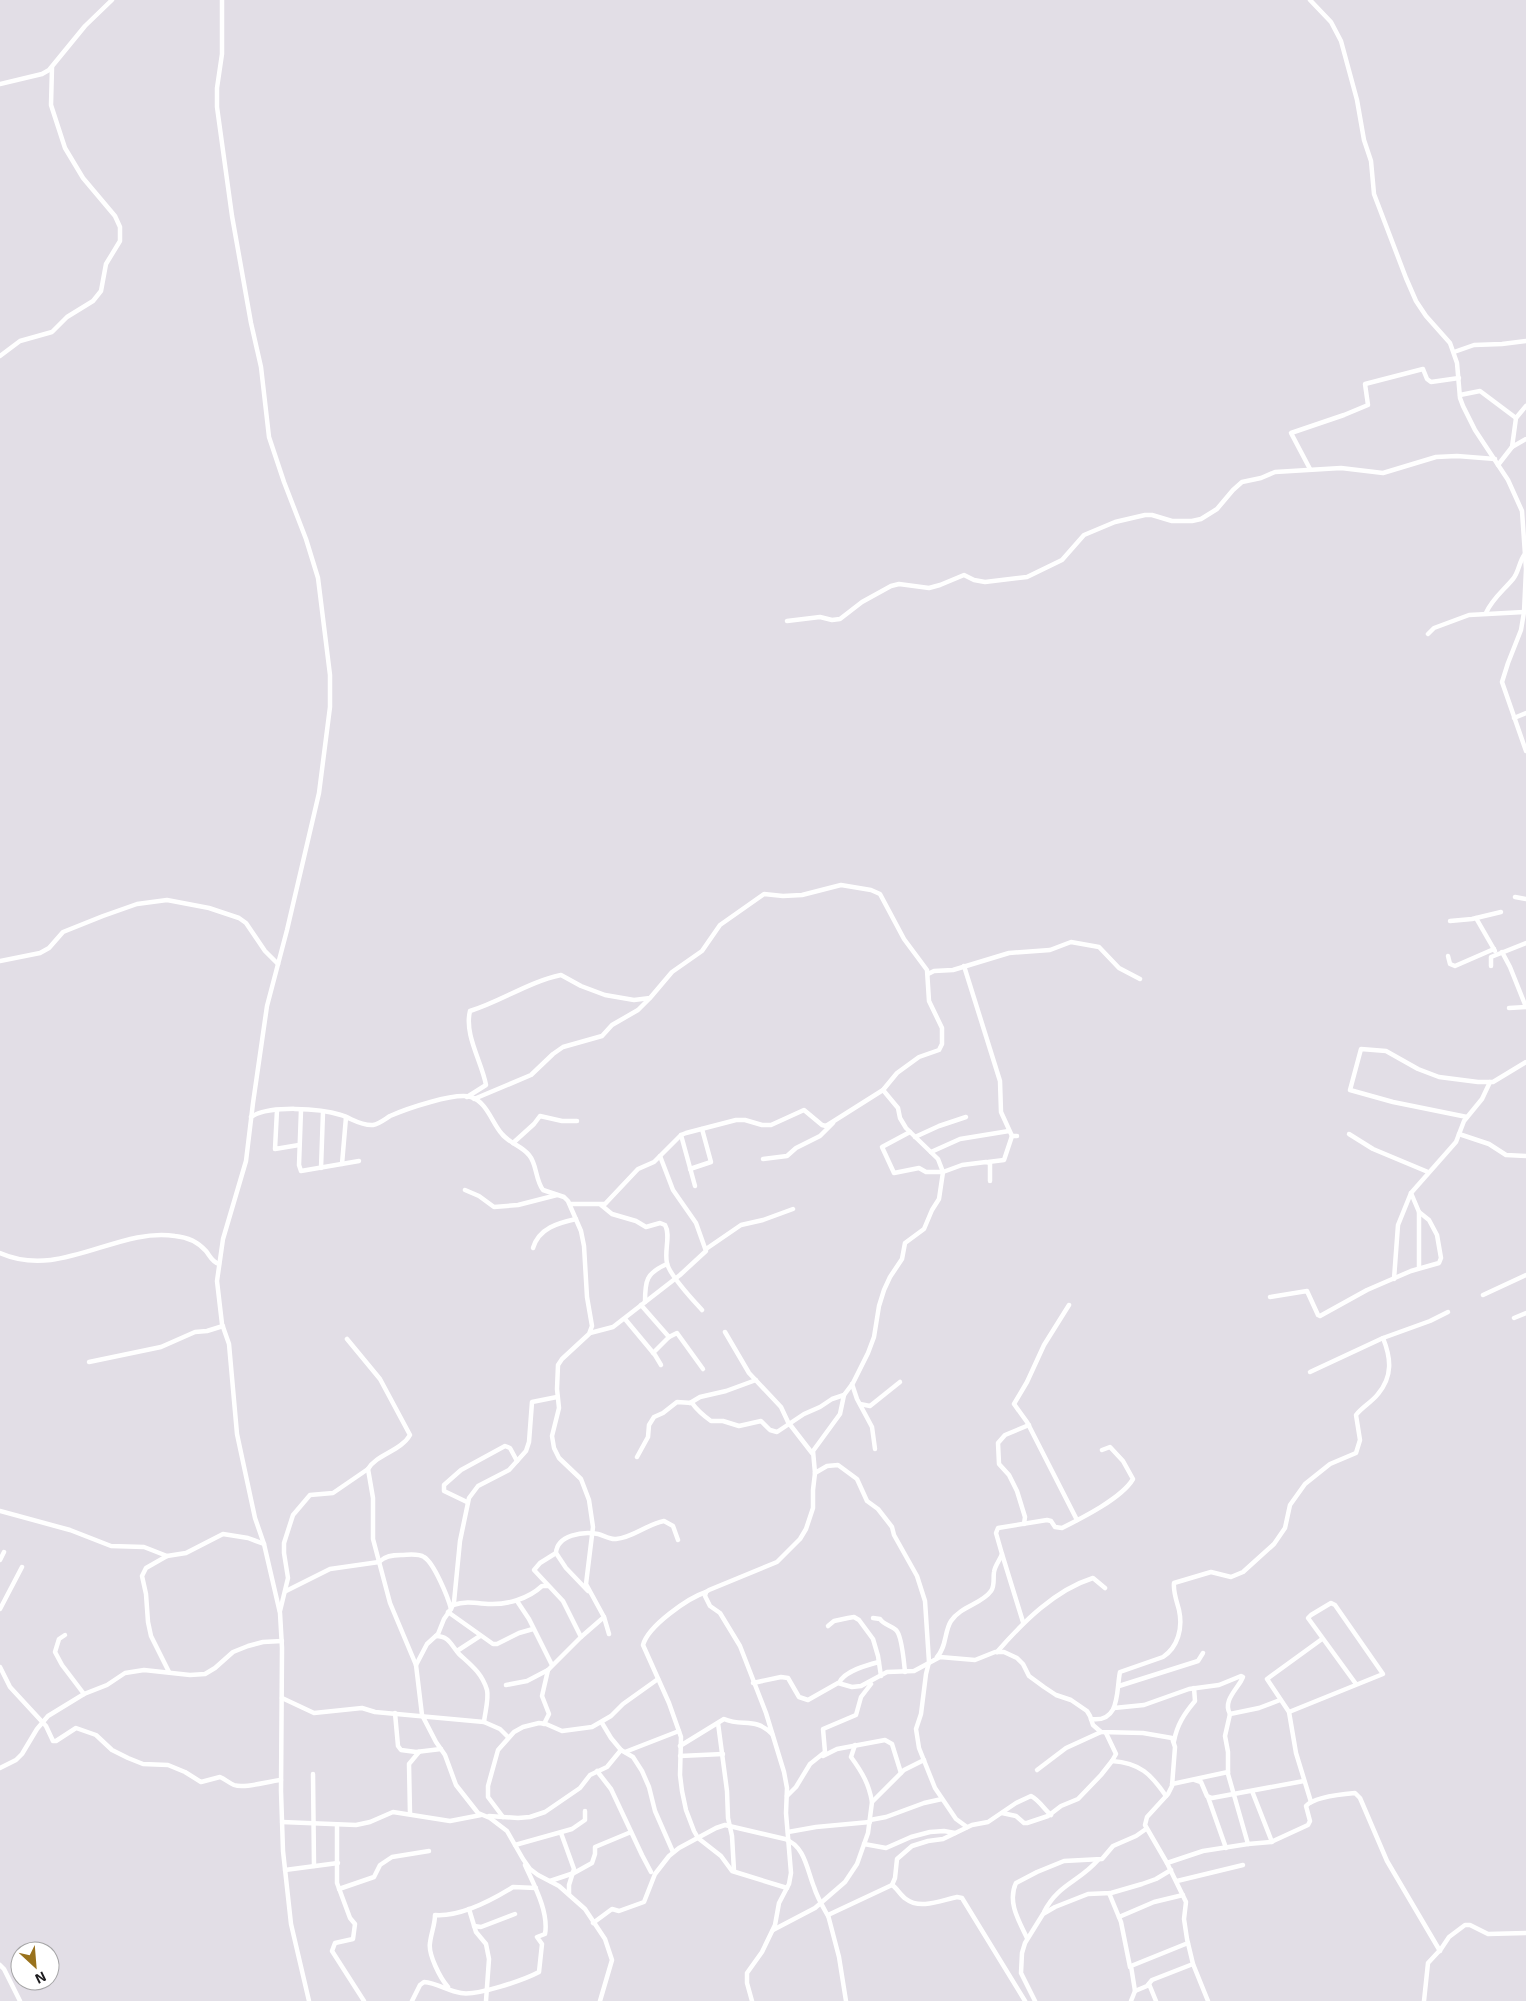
<svg xmlns="http://www.w3.org/2000/svg" width="1526" height="2001" viewBox="0 0 1526 2001" font-family="'Exo 2',sans-serif">
<style>
.lines{fill:none;stroke-linecap:round;stroke-linejoin:round}
.minor{stroke:#fff;stroke-width:4.5}
</style>
<rect width="100%" height="100%" fill="#e2dee6"/>
<g class="lines">
<!-- minor -->
<g class="minor">
<polyline points="222,0 222,54 217,88 217,107 232,216 251,323 261,367 269,437 284,482 306,539 318,578 330,675 330,707 319,793 287,930 267,1006 253,1103 246,1161 223,1239 217,1281 222,1324 229,1344 237,1434 255,1518 264,1544 280,1613 282,1648 281,1791 283,1851 291,1924 309,2001"/>
<polyline points="1310,0 1331,22 1341,41 1357,100 1364,140 1371,161 1374,194 1406,278 1416,301 1426,316 1450,343 1457,363 1460,398 1463,406 1475,430 1508,480 1522,511 1526,569 1524,612 1521,630 1508,663 1502,682 1526,751"/>
<polyline points="0,84 42,74 49,70 85,26 112,0"/>
<polyline points="1454,352 1474,345 1502,344 1526,341"/>
<polyline points="0,356 20,341 52,332 67,317 93,301 101,291 106,264 120,241 120,227 115,216 83,178 65,148 51,105 52,67"/>
<polyline points="1460,395 1480,391 1516,418"/>
<polyline points="1512,447 1526,439"/>
<polyline points="1498,465 1512,447 1516,418 1526,406"/>
<polyline points="1310,469 1291,433 1344,415 1368,405 1365,384 1423,369 1427,379 1431,382 1459,378"/>
<path d="M1486,613C1492,599 1503,591 1513,579C1519,572 1519,561 1525,554"/>
<polyline points="787,621 820,617 832,620 840,619 862,602 891,586 899,584 929,588 940,585 964,575 974,580 985,582 1027,577 1062,560 1084,535 1115,522 1145,515 1152,515 1172,521 1192,521 1201,519 1217,509 1233,490 1242,482 1261,478 1275,472 1341,468 1383,473 1436,457 1457,456 1495,459"/>
<polyline points="1428,634 1434,628 1469,615 1524,612"/>
<polyline points="1514,718 1526,713"/>
<polyline points="1515,897 1526,899"/>
<polyline points="1476,918 1495,951"/>
<polyline points="1450,921 1472,919 1501,912"/>
<polyline points="1502,952 1510,967 1526,1007"/>
<polyline points="1448,956 1450,964 1455,966 1494,949"/>
<polyline points="0,961 40,953 49,948 63,932 103,916 137,904 167,900 209,908 239,918 246,923 265,951 278,964"/>
<polyline points="964,966 1000,1081 1001,1112 1012,1136"/>
<polyline points="1491,966 1491,957 1526,943"/>
<polyline points="928,974 934,971 953,970 1009,953 1050,950 1071,942 1099,947 1119,968 1140,979"/>
<polyline points="1509,1008 1526,1007"/>
<path d="M467,1097L486,1085C482,1062 464,1035 470,1011C502,1001 528,982 561,975L581,986L605,995L634,1000L650,998L672,972L702,951L720,925L764,894L783,896L802,895L841,885L871,890L880,894L904,939L927,970L929,1001L942,1028V1044L939,1050L919,1057L897,1073L883,1090L826,1126L822,1125L804,1110L771,1125H762L745,1120H736L686,1133L681,1135L654,1162L638,1169L605,1204H570"/>
<polyline points="474,1099 531,1075 553,1054 563,1047 602,1036 612,1025 638,1010 649,999"/>
<polyline points="277,1110 275,1149 299,1145"/>
<polyline points="301,1110 299,1165 301,1171 359,1161"/>
<path d="M251,1117C269,1105 320,1108 341,1115C351,1118 361,1126 373,1125C379,1124 385,1119 390,1116C406,1109 455,1092 471,1097C487,1102 492,1123 502,1134C509,1143 522,1146 529,1155C537,1164 535,1179 543,1190L564,1197L568,1201L581,1231L584,1246L587,1297L592,1326L589,1334L562,1359L558,1365L557,1389L559,1408L552,1436L554,1448L559,1458L581,1479L589,1500L593,1527L586,1584L604,1617L609,1634"/>
<polyline points="1467,1117 1393,1102 1350,1090 1361,1049 1386,1051 1418,1069 1439,1077 1478,1082 1493,1082 1526,1062"/>
<polyline points="910,1132 882,1147 894,1173 919,1168 926,1172 943,1172 962,1165 986,1162 990,1163 990,1181"/>
<polyline points="1349,1134 1373,1149 1428,1172"/>
<polyline points="1459,1134 1489,1144 1506,1155 1526,1156"/>
<polyline points="681,1135 695,1186"/>
<polyline points="915,1137 939,1126 966,1117"/>
<polyline points="513,1143 534,1124 540,1116 562,1121 577,1121"/>
<polyline points="931,1152 960,1139 1009,1131"/>
<polyline points="763,1159 787,1156 796,1148 820,1136 833,1123"/>
<polyline points="988,1162 1004,1160 1012,1136 1017,1136"/>
<polyline points="342,1164 346,1117"/>
<polyline points="321,1168 323,1112"/>
<polyline points="690,1169 711,1162 702,1129"/>
<polyline points="465,1190 479,1196 494,1207 518,1205 557,1195"/>
<path d="M601,1205L612,1214L636,1221L646,1227L660,1223L665,1225C671,1235 664,1251 667,1263C669,1275 693,1300 702,1310"/>
<polyline points="1419,1212 1419,1268"/>
<path d="M533,1248C539,1228 558,1223 576,1219"/>
<polyline points="706,1249 741,1225 763,1220 793,1209"/>
<path d="M0,1253C61,1280 117,1227 175,1236C186,1237 198,1242 206,1251C210,1256 212,1262 219,1264"/>
<polyline points="1394,1279 1398,1225 1411,1193 1456,1142 1464,1121 1482,1099 1490,1082"/>
<polyline points="1483,1295 1526,1275"/>
<polyline points="1270,1297 1307,1291 1318,1315 1320,1316 1367,1290 1411,1271 1439,1263 1441,1258 1437,1235 1429,1220 1419,1212 1411,1193"/>
<path d="M645,1302C645,1281 646,1273 667,1264"/>
<polyline points="641,1305 669,1337"/>
<polyline points="1069,1305 1044,1345 1027,1382 1014,1404 1027,1422 1077,1520"/>
<polyline points="1514,1318 1526,1313"/>
<polyline points="625,1319 655,1355 661,1365"/>
<polyline points="725,1332 749,1373 781,1407 788,1422 812,1453"/>
<polyline points="590,1333 613,1327 680,1275 706,1251 696,1223 673,1190 660,1156"/>
<path d="M347,1339L380,1379L410,1435C401,1451 377,1454 368,1469L373,1498V1539L390,1603L416,1665L422,1715L436,1742L445,1755L456,1785L478,1813L490,1818L507,1831L523,1859L530,1869L538,1875L559,1886L585,1909L605,1939L612,1960L600,2001"/>
<polyline points="653,1353 669,1337 677,1333 703,1369"/>
<polyline points="89,1362 161,1347 195,1332 207,1331 223,1326"/>
<polyline points="1310,1372 1383,1338 1430,1321 1448,1312"/>
<polyline points="852,1384 857,1399 872,1427 875,1449"/>
<polyline points="690,1403 700,1397 726,1391 756,1380"/>
<polyline points="860,1404 870,1406 900,1382"/>
<path d="M637,1457L648,1437L649,1425L654,1417L663,1413L677,1402L692,1403C697,1410 704,1416 711,1421H723L739,1426L761,1421L770,1430L777,1432L804,1414L820,1407L832,1399L844,1395"/>
<polyline points="815,1473 827,1466 838,1465 857,1479 867,1501 878,1509 892,1527 894,1535 917,1576 925,1601 929,1662 926,1674 921,1714 916,1729 919,1748 935,1788 956,1819 967,1827"/>
<polyline points="467,1502 444,1491 444,1485 461,1470 505,1446 510,1448 517,1461"/>
<polyline points="0,1511 70,1530 111,1546 144,1547 167,1556 186,1553 223,1534 248,1538 264,1544"/>
<polyline points="1024,1524 1025,1517 1017,1491 1009,1475 999,1464 998,1443 1005,1435 1029,1425"/>
<polyline points="556,1553 540,1563 534,1570 563,1601 581,1637"/>
<polyline points="1002,1554 1023,1622"/>
<polyline points="167,1556 146,1568 142,1576 146,1594 148,1622 151,1636 169,1672"/>
<polyline points="0,1560 4,1552"/>
<path d="M286,1591L330,1569L379,1562C385,1556 392,1555 401,1555C408,1555 418,1553 424,1557C434,1563 448,1597 451,1609"/>
<path d="M588,1591L566,1568L556,1553C557,1535 583,1531 598,1534C603,1535 610,1540 616,1539C633,1538 647,1524 664,1521L673,1526L678,1540"/>
<path d="M706,1592C688,1598 648,1626 643,1645L669,1703L681,1737L680,1775L682,1791L686,1810L694,1831L698,1838L721,1856L732,1871L787,1888"/>
<polyline points="517,1601 529,1619 552,1665"/>
<path d="M453,1605C466,1601 475,1603 488,1604C507,1605 528,1599 542,1586H548"/>
<polyline points="0,1609 22,1567"/>
<polyline points="280,1611 288,1578 284,1553 284,1543 293,1515 310,1495 333,1493 368,1469"/>
<polyline points="448,1612 493,1644 497,1644 519,1633 533,1629"/>
<path d="M873,1618L880,1619C884,1625 890,1625 896,1630C902,1635 904,1663 905,1672"/>
<polyline points="828,1626 834,1621 848,1618 854,1617 859,1620 873,1639 878,1656 881,1676"/>
<polyline points="65,1635 59,1639 55,1652 62,1665 84,1694"/>
<path d="M436,1636C449,1636 451,1645 459,1654C471,1665 482,1673 487,1690C489,1699 485,1712 484,1722"/>
<polyline points="457,1651 480,1636"/>
<path d="M997,1652C1023,1622 1055,1590 1093,1578L1105,1588"/>
<path d="M937,1657C947,1646 944,1632 951,1621C961,1606 982,1604 991,1591C995,1586 993,1578 994,1572C995,1565 1000,1560 1002,1554L996,1533L998,1528L1047,1520L1051,1521L1055,1527L1062,1528C1082,1518 1122,1498 1133,1479L1123,1461L1110,1447L1102,1450"/>
<polyline points="416,1665 427,1644 438,1634 444,1619 451,1609 454,1602 460,1541 469,1498 478,1486 509,1470 526,1451 529,1442 532,1402 557,1397"/>
<path d="M0,1667L10,1687L46,1726L53,1741H56L76,1728L96,1735L112,1750L128,1758L143,1764L168,1765L185,1772L201,1782L220,1777C225,1779 229,1783 234,1785C245,1789 268,1781 281,1780"/>
<polyline points="753,1683 781,1677 788,1678 799,1697 808,1700 838,1683 852,1687 861,1686 887,1672 914,1671 940,1657 975,1660 995,1652 1004,1652 1017,1658 1023,1664 1029,1676 1044,1687 1056,1695 1071,1700 1087,1711 1090,1716 1093,1725 1101,1732 1143,1733 1172,1738 1175,1747 1172,1786 1168,1794 1147,1817 1145,1825 1167,1863 1186,1902 1184,1919 1187,1939 1193,1964 1208,2001"/>
<path d="M839,1683C844,1671 867,1665 879,1662"/>
<polyline points="506,1685 527,1681 548,1670"/>
<polyline points="1119,1686 1198,1661 1203,1653"/>
<polyline points="282,1698 314,1713 362,1708 375,1712 484,1722 500,1729 508,1737"/>
<path d="M1114,1708L1144,1705L1189,1689L1219,1685L1241,1676L1243,1677L1241,1681C1235,1691 1223,1702 1230,1714"/>
<polyline points="1289,1712 1383,1674 1335,1605 1331,1603 1311,1615 1308,1618 1356,1684"/>
<polyline points="395,1713 398,1746 401,1750 416,1752 441,1749"/>
<path d="M1091,1719C1121,1723 1116,1690 1120,1672L1163,1657C1178,1647 1183,1628 1179,1610C1177,1602 1173,1592 1174,1583L1211,1572L1231,1577L1243,1572L1274,1544L1285,1528L1290,1505L1305,1484L1330,1464L1356,1453L1360,1440L1356,1415C1362,1407 1372,1402 1378,1394C1393,1376 1391,1358 1383,1338"/>
<polyline points="602,1723 611,1738 621,1750 633,1757 642,1771 649,1787 655,1811 673,1852"/>
<polyline points="718,1723 727,1791 728,1818 732,1836 734,1871"/>
<polyline points="544,1724 549,1714 542,1696 548,1670 581,1637 604,1617"/>
<path d="M1174,1741C1177,1725 1184,1714 1195,1701L1194,1688"/>
<path d="M855,1745L851,1757C862,1772 869,1784 872,1802"/>
<path d="M680,1746L724,1719C742,1727 756,1717 772,1734"/>
<polyline points="625,1752 679,1731"/>
<polyline points="680,1756 723,1754"/>
<polyline points="823,1756 837,1749 885,1740 892,1744 901,1773"/>
<path d="M1112,1761C1140,1763 1151,1774 1166,1796"/>
<polyline points="0,1768 16,1760 22,1754 37,1729 48,1716 84,1694 107,1685 125,1673 144,1670 190,1675 205,1674 215,1668 233,1652 248,1646 263,1642 282,1641"/>
<polyline points="1037,1770 1066,1748 1101,1732"/>
<polyline points="597,1771 611,1789 642,1855 651,1872"/>
<polyline points="313,1774 314,1866"/>
<polyline points="1195,1780 1201,1782 1207,1796 1212,1798 1304,1781"/>
<polyline points="1172,1784 1228,1772"/>
<polyline points="1252,1791 1272,1842"/>
<polyline points="787,1796 796,1787 810,1764 825,1752 823,1729 856,1715 861,1697 871,1684"/>
<polyline points="1208,1797 1226,1848"/>
<polyline points="1311,1802 1296,1753 1289,1712 1267,1679 1322,1639"/>
<polyline points="1002,1813 1016,1816 1024,1823 1027,1823 1048,1816 1061,1806 1078,1799 1101,1775 1112,1761 1116,1754 1106,1733"/>
<polyline points="410,1814 409,1764 419,1752"/>
<polyline points="489,1816 518,1818 530,1817 545,1812 580,1788 590,1775 607,1767 621,1750"/>
<polyline points="503,1817 488,1797 488,1786 498,1750 514,1732 523,1727 539,1723 546,1724 562,1731 592,1727 611,1716 623,1704 658,1679"/>
<polyline points="870,1820 886,1817 924,1803 942,1799"/>
<polyline points="282,1822 356,1825 370,1822 393,1812 450,1821 481,1815"/>
<polyline points="337,1825 337,1883 350,1918 355,1924 353,1939 335,1943 332,1951 364,2001"/>
<polyline points="788,1832 816,1827 870,1822"/>
<polyline points="561,1833 574,1869 569,1885 569,1894"/>
<polyline points="864,1844 886,1848 911,1837 930,1832 944,1831 955,1833"/>
<polyline points="1248,1844 1228,1774 1228,1752 1225,1736 1230,1714 1259,1708 1280,1700"/>
<polyline points="515,1845 572,1829 585,1820 585,1811"/>
<path d="M1167,1863L1203,1851L1248,1844L1271,1842L1308,1825L1310,1821L1306,1806C1314,1797 1343,1794 1355,1793L1360,1798L1387,1861L1440,1951"/>
<polyline points="285,1870 338,1863"/>
<polyline points="550,1881 574,1873 592,1863 595,1854 595,1847 631,1832"/>
<polyline points="1177,1881 1243,1865"/>
<path d="M892,1885L895,1878L897,1859L912,1846L928,1841L943,1839L972,1825L988,1822L1016,1803L1031,1796C1039,1800 1044,1809 1051,1815"/>
<polyline points="339,1889 374,1877 380,1865 392,1857 429,1851"/>
<polyline points="1109,1893 1121,1922 1130,1967"/>
<polyline points="469,1909 476,1932 486,1944 489,1959 486,2001"/>
<path d="M1044,1912C1058,1884 1079,1882 1098,1860"/>
<polyline points="1119,1917 1154,1902 1183,1895"/>
<path d="M593,1923L612,1909L619,1911L644,1902L655,1874L669,1856L679,1848L716,1828L725,1825L785,1839C805,1846 807,1870 814,1887C817,1897 823,1907 828,1916"/>
<polyline points="474,1926 481,1927 515,1914"/>
<polyline points="773,1930 815,1908 845,1882 857,1864 868,1833 872,1802 904,1770 924,1760"/>
<path d="M1027,1938C1019,1921 1007,1902 1016,1883L1037,1872L1064,1861L1102,1859L1113,1846L1136,1836L1146,1829"/>
<polyline points="0,1965 4,1969 20,2001"/>
<polyline points="1149,1984 1156,2001"/>
<path d="M448,1987C440,1978 428,1954 430,1943C431,1933 435,1925 435,1915C461,1917 492,1900 513,1887L536,1888"/>
<polyline points="1135,1991 1131,1966 1188,1943"/>
<path d="M412,2001L420,1985L424,1982C437,1983 448,1991 461,1993C477,1996 524,1980 539,1972L542,1944L537,1937L545,1934C549,1912 534,1885 525,1865"/>
<polyline points="752,2001 747,1983 747,1973 762,1952 775,1925 779,1903 789,1884 791,1873 786,1813 787,1788 784,1772 766,1713 740,1646 720,1613 710,1606 705,1596 706,1592 709,1590 777,1562 800,1539 806,1529 813,1508 813,1490 815,1473 813,1451 840,1414 844,1395 853,1383 868,1353 874,1337 879,1306 884,1290 890,1277 902,1259 905,1243 924,1229 932,1210 939,1199 943,1172 938,1159 906,1128 900,1118 898,1108 883,1090"/>
<path d="M846,2001L839,1957L828,1915L892,1885C897,1888 900,1895 906,1899C920,1910 942,1900 957,1897L962,1898L1025,2001"/>
<polyline points="1035,2001 1021,1973 1022,1953 1025,1943 1043,1914 1055,1907 1088,1894 1111,1893 1142,1884 1156,1879 1171,1870"/>
<polyline points="1131,2001 1135,1991 1147,1986 1152,1980 1193,1964"/>
<polyline points="1424,2001 1428,1963 1441,1949 1449,1937 1465,1925 1470,1925 1488,1934 1526,1933"/>
</g>
</g>
<!-- north arrow -->
<g transform="translate(35 1966) rotate(154)"><circle r="24" fill="#ffffff" stroke="#a4a4a5"/>
<path d="M0-4L9 19L0 12L-9 19Z" fill="#99721d"/>
<text y="-8" font-size="14" font-weight="bold" text-anchor="middle" fill="#1c1b1e">N</text>
</g>
</svg>
